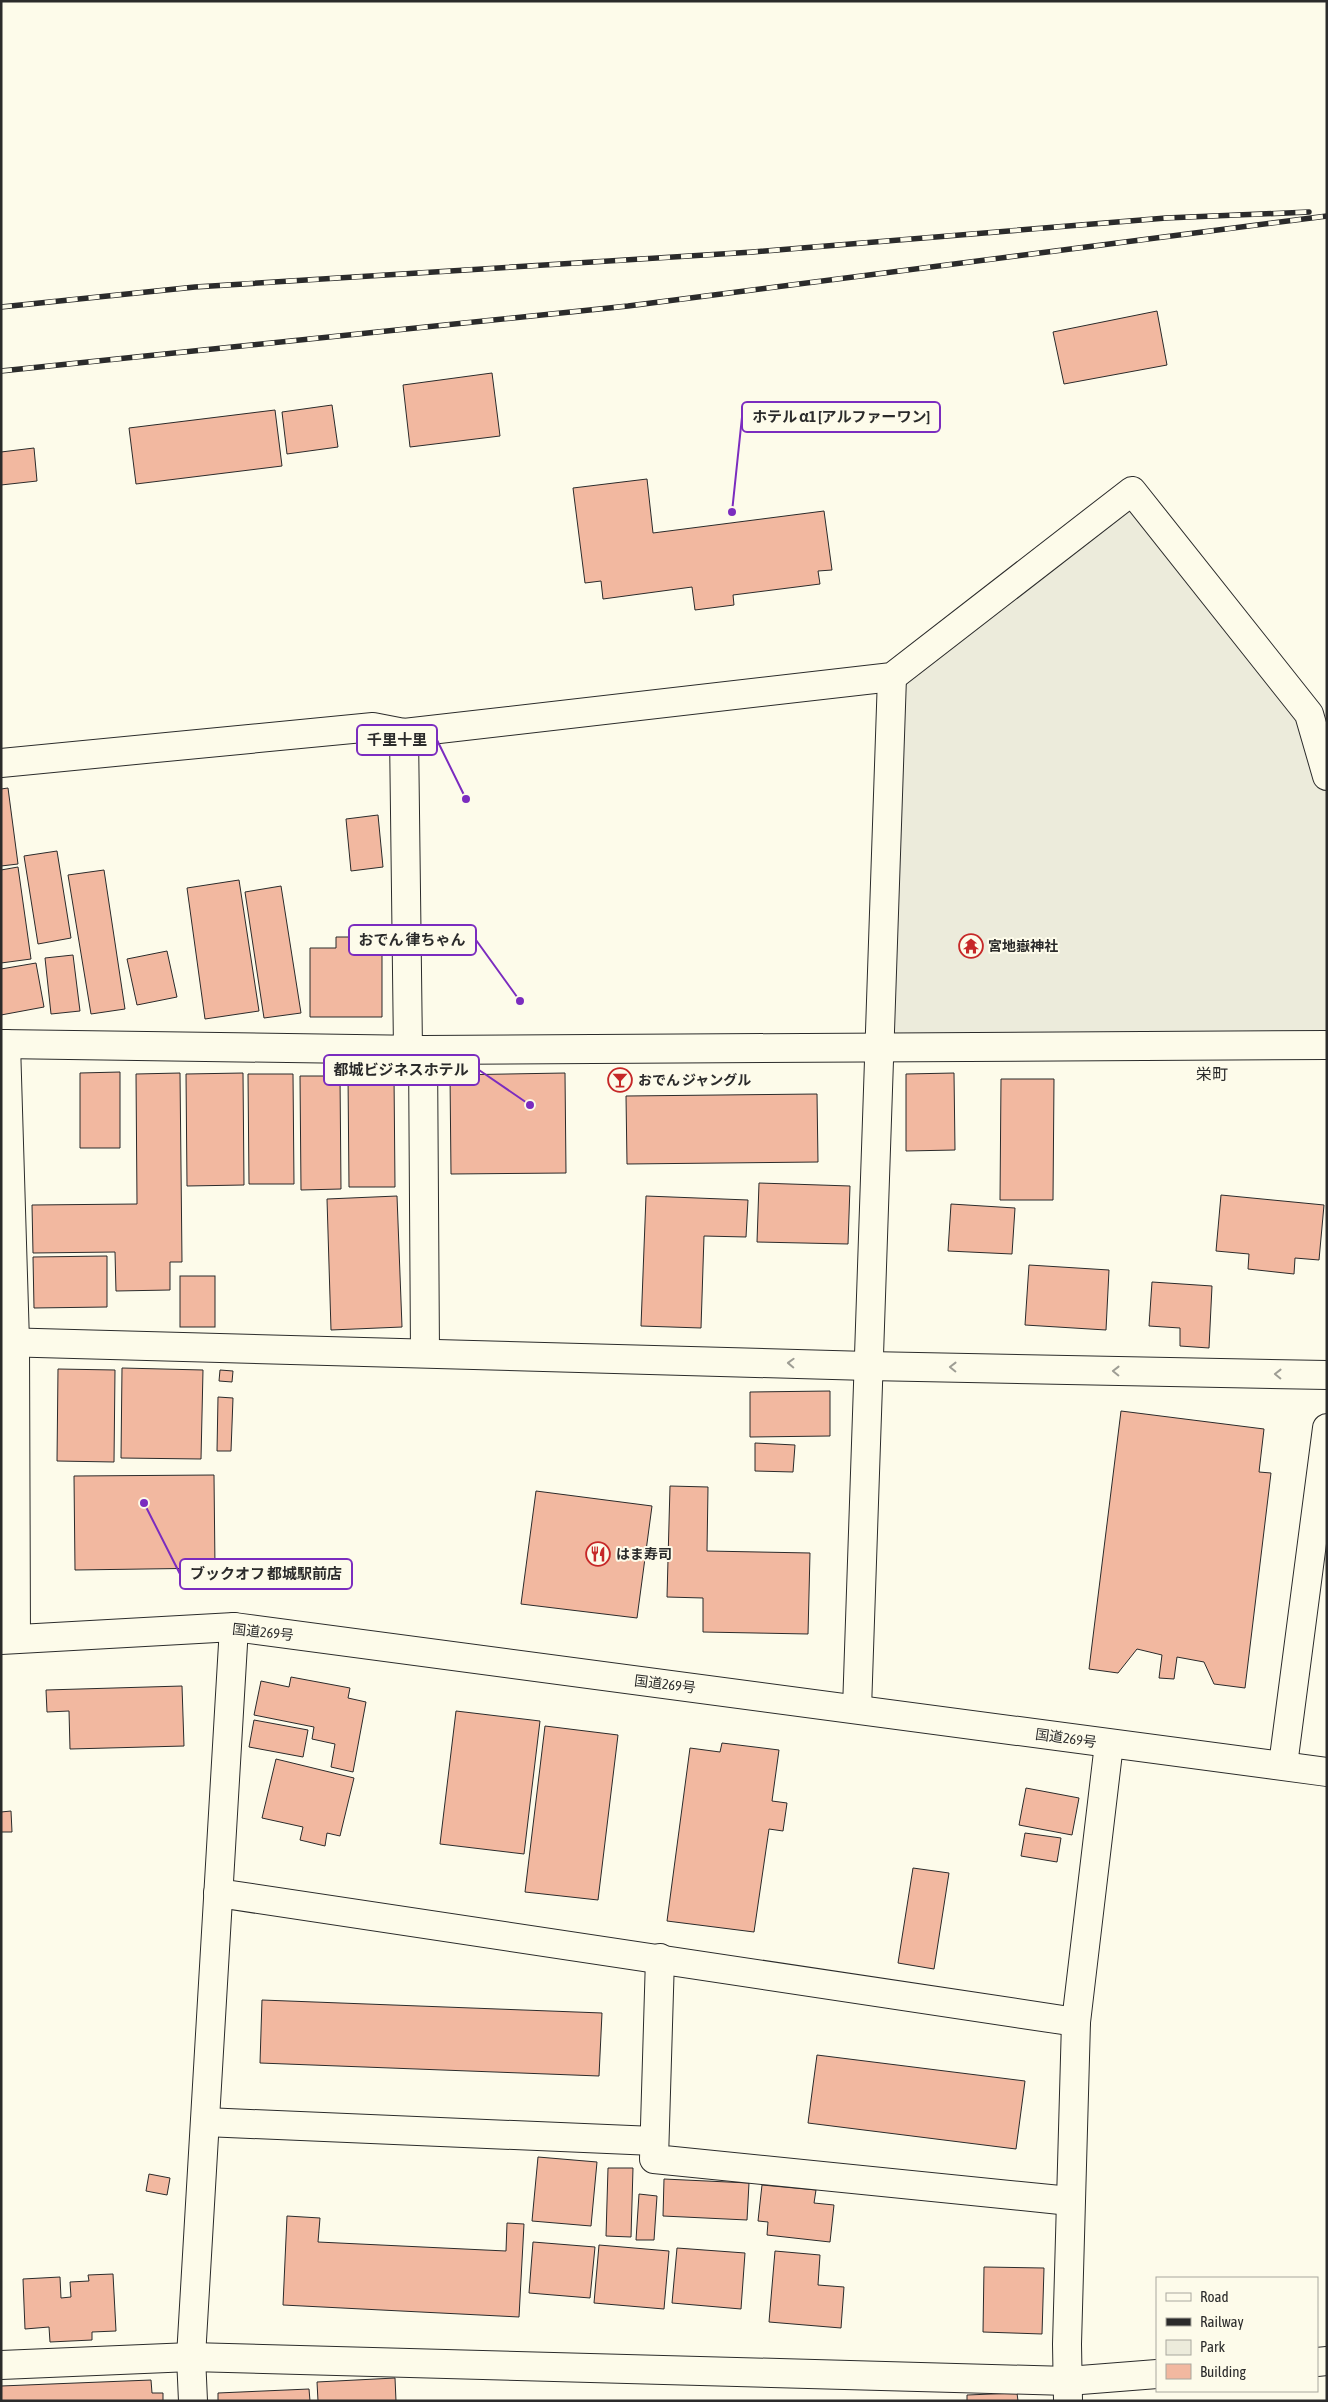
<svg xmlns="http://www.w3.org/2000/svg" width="1328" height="2402" viewBox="0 0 1328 2402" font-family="'Asap Condensed','Noto Sans JP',sans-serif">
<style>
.green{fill:#ecebdb;stroke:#74746e}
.building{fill:#f2b8a0;stroke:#2b2b2b}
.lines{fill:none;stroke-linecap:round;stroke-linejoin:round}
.minor-casing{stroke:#2b2b2b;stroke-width:30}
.highway-casing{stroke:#2b2b2b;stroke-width:30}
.minor{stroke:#fdfbea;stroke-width:28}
.highway{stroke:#fdfbea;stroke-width:28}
.rail-casing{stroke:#2b2b2b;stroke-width:5.5}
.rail{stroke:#fdfbea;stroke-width:4;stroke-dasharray:11;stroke-linecap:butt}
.oneway{stroke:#9e9d94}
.labels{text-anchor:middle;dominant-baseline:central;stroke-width:4;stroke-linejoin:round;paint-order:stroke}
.poi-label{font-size:14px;font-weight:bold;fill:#2b2b2b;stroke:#fdfbea;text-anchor:start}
.street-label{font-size:14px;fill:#2b2b2b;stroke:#fdfbea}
.quarter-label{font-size:16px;fill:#2b2b2b;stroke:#fdfbea}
.leader{fill:none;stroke:#7b2cbf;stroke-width:2}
.callout-dot{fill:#7b2cbf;stroke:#fdfbea;stroke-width:2}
.callout{fill:#fdfbea;stroke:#7b2cbf;stroke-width:2}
.callout-label{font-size:15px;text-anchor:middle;font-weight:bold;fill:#2b2b2b}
</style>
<rect width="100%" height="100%" fill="#fdfbea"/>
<!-- green -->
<polygon class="green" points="1132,491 1310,716 1327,776 1327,1045 879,1046 892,677"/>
<!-- building -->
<g class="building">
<polygon points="1157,311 1167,365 1064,384 1053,332"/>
<polygon points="492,373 500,436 410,447 403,385"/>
<polygon points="332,405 338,447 287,454 282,412"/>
<polygon points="275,410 282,466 136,484 129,428"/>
<polygon points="34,448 37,481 1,485 1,452"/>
<polygon points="647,479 653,533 824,511 832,570 818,571 820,584 733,595 734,605 695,610 692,587 603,599 601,581 585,583 573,488"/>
<polygon points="8,788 18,864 1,866 1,789"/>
<polygon points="378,815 383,867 351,871 346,819"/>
<polygon points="57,851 71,938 38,944 24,856"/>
<polygon points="18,867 31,959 1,963 1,870"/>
<polygon points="104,870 125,1009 91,1014 68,875"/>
<polygon points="239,880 259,1011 205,1019 187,888"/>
<polygon points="281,886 301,1013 264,1018 245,892"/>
<polygon points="336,937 382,937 382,1017 310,1017 310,948 336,948"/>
<polygon points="167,951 177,997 137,1005 127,959"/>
<polygon points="73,955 80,1011 51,1014 45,958"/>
<polygon points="36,963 44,1007 1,1015 1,969"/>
<polygon points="120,1072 120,1148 80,1148 80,1073"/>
<polygon points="180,1073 182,1262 170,1262 170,1290 116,1291 115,1252 33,1253 32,1205 137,1204 136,1074"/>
<polygon points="243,1073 244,1185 187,1186 186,1074"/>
<polygon points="565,1073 566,1173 451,1174 450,1075"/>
<polygon points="954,1073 955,1150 906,1151 906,1074"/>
<polygon points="248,1074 293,1074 294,1184 249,1184"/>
<polygon points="394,1075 395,1187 349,1187 348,1076"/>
<polygon points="300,1076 340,1076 341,1189 301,1190"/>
<polygon points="1001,1079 1054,1079 1053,1200 1000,1200"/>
<polygon points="817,1094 818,1162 627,1164 626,1096"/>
<polygon points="759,1183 850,1186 848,1244 757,1242"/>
<polygon points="1221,1195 1324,1205 1319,1260 1295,1258 1294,1274 1248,1269 1249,1254 1216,1251"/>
<polygon points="397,1196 402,1327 331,1330 327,1199"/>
<polygon points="646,1196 748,1200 746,1237 704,1236 701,1328 641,1326"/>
<polygon points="951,1204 1015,1208 1012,1254 948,1251"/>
<polygon points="107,1256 107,1307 34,1308 33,1257"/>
<polygon points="1029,1265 1109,1270 1106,1330 1025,1325"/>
<rect x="180" y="1276" width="35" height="51"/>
<polygon points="1152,1282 1212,1286 1209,1348 1180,1346 1180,1328 1149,1326"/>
<polygon points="122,1368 203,1370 201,1459 121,1458"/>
<polygon points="58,1369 115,1370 114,1462 57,1461"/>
<polygon points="220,1370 233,1371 232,1382 219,1381"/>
<polygon points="830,1391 830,1436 750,1437 750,1392"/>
<polygon points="218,1397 233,1398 231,1451 217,1451"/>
<polygon points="1121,1411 1264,1429 1259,1472 1271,1473 1245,1688 1214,1684 1204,1662 1177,1657 1174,1679 1159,1678 1162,1655 1137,1649 1118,1673 1089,1669"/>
<polygon points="755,1443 795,1445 793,1472 755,1471"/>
<polygon points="214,1475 215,1568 75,1570 74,1476"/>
<polygon points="670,1486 708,1487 707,1551 810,1553 808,1634 703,1632 703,1598 667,1597"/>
<polygon points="536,1491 652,1506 637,1618 521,1604"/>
<polygon points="291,1677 350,1688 348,1698 366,1702 353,1772 331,1767 335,1744 312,1739 314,1727 254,1715 261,1681 289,1687"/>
<polygon points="182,1686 184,1746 70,1749 69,1711 47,1712 46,1690"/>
<polygon points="456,1711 540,1721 524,1854 440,1844"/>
<polygon points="254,1720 308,1730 303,1757 249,1747"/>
<polygon points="545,1726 618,1735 598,1900 525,1892"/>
<polygon points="722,1743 779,1750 772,1801 787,1803 783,1831 769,1829 754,1932 667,1921 690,1748 720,1752"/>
<polygon points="276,1759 354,1778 340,1836 327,1833 325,1846 300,1840 303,1827 262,1818"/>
<polygon points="1026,1788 1079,1798 1072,1835 1019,1825"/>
<polygon points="11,1811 12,1832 1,1832 1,1812"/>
<polygon points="1025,1833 1061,1838 1057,1862 1021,1856"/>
<polygon points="913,1868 949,1873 934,1969 898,1963"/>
<polygon points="262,2000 602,2013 599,2076 260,2063"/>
<polygon points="817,2055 1025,2081 1016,2149 808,2123"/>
<polygon points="538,2157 597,2162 591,2226 532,2221"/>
<polygon points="608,2168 633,2168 631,2237 606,2236"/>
<polygon points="149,2174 170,2178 167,2195 146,2191"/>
<polygon points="664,2179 749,2183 747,2220 663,2216"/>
<polygon points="762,2185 816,2190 814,2203 834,2205 830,2242 767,2235 768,2222 758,2221"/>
<polygon points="639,2194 657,2196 654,2240 636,2240"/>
<polygon points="287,2216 320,2218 318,2242 506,2251 507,2223 524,2224 519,2317 283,2305"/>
<polygon points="533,2242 595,2247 590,2298 529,2293"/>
<polygon points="599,2245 669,2251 664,2309 594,2303"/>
<polygon points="677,2248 745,2253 741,2309 672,2303"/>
<polygon points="775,2251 820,2255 818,2285 844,2287 841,2328 769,2322"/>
<polygon points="984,2267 1044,2268 1042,2334 983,2332"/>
<polygon points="113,2274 116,2331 92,2332 92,2340 50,2342 49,2327 25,2329 23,2279 60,2277 61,2298 71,2297 70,2282 89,2281 88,2275"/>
<polygon points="395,2378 396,2401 318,2401 317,2382"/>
<polygon points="151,2380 152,2393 163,2393 163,2401 1,2401 1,2386"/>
<polygon points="309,2389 310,2401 218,2401 218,2393"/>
<polygon points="1017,2393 1018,2401 967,2401 967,2395"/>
</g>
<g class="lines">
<!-- minor casing -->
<g class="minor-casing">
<g id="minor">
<polyline points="404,733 408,1050"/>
<polyline points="1,763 373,727 404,733 892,677 1132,491 1309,714 1327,776"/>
<polyline points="1,1044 423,1050 1327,1045"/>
<polyline points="6,1044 15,1342 16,1639"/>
<polyline points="423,1050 425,1353"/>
<polyline points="1,1342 868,1366 1327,1375"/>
<polyline points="857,1709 892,677"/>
<polyline points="1283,1765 1327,1428"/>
<polyline points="218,1893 1076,2022"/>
<polyline points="660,1958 654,2159 1070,2201"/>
<polyline points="205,2122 654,2141"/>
<polyline points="1317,2362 1327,2361"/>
<polyline points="1,2365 191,2357 1068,2381 1157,2374"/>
<polyline points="193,2401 191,2357 234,1627"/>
<polyline points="1068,2401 1067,2344 1076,2022 1109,1744"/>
</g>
</g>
<!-- highway casing -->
<g class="highway-casing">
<polyline id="highway" points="1,1640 234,1627 1327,1772"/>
</g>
<!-- minor -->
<use href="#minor" class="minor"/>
<!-- highway -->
<use href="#highway" class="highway"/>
<!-- rail casing -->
<g class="rail-casing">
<g id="rail">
<polyline points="1,307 195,287 753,252 1166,218 1309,212"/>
<polyline points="1,371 628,306 1327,216"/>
</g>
</g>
<!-- rail -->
<use href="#rail" class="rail"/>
</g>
<!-- one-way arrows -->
<defs><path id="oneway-chevron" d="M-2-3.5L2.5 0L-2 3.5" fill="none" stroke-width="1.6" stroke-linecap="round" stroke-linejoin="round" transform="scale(1.25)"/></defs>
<g class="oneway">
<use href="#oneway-chevron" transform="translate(791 1363) rotate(-178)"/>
<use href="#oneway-chevron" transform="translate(953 1367) rotate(-179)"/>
<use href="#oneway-chevron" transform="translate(1116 1371) rotate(-179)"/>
<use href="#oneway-chevron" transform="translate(1278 1374) rotate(-179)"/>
</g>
<!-- icons -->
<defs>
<g id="temple-ring" transform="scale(1.25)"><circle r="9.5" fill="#fdfbea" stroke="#c62828" stroke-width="1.5"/><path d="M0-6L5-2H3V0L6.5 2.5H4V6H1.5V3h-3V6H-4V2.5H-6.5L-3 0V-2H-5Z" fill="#c62828"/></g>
<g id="bar-ring" transform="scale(1.25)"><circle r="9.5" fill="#fdfbea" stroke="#c62828" stroke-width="1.5"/><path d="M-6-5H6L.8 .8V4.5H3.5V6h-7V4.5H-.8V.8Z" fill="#c62828"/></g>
<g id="restaurant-ring" transform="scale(1.25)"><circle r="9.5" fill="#fdfbea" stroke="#c62828" stroke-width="1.5"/><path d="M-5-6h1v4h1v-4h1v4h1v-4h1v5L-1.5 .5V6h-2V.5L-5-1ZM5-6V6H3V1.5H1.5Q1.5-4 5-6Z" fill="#c62828"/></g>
</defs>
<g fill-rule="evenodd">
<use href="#temple-ring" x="971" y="946"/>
<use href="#bar-ring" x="620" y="1080"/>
<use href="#restaurant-ring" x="598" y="1554"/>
</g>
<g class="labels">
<!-- poi labels -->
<g class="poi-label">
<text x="988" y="946">宮地嶽神社</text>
<text x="638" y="1080">おでん ジャングル</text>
<text x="616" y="1554">はま寿司</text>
</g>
<!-- street labels -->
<g class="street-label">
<text transform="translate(263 1632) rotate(6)">国道269号</text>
<text transform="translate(665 1684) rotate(7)">国道269号</text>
<text transform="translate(1066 1738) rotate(8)">国道269号</text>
</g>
<!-- quarter labels -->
<g class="quarter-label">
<text x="1212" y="1074">栄町</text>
</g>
</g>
<!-- callouts -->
<path class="leader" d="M732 512L742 417M466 799L437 740M520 1001L476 940M530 1105L479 1070M144 1503L180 1574"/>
<g class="callout-dot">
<circle cx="732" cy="512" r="5"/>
<circle cx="466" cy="799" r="5"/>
<circle cx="520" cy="1001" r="5"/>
<circle cx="530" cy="1105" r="5"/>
<circle cx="144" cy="1503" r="5"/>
</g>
<g class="callout">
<rect x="742" y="402" width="198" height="30" rx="5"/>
<rect x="357" y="725" width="80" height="30" rx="5"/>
<rect x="349" y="925" width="127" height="30" rx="5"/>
<rect x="324" y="1055" width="155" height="30" rx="5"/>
<rect x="180" y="1559" width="172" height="30" rx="5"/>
</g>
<g class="callout-label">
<text x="841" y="422">ホテル α1 [アルファーワン]</text>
<text x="397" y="745">千里十里</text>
<text x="412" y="945">おでん 律ちゃん</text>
<text x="401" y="1075">都城ビジネスホテル</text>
<text x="266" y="1579">ブックオフ 都城駅前店</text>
</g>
<!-- border -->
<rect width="1328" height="2402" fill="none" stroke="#2b2b2b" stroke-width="5"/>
<!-- legend -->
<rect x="1156" y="2277" width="162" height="115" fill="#fdfbea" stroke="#a9a89e"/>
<rect x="1166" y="2293" width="25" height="8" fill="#fdfbea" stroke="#a9a89e"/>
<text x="1200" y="2302" font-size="15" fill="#2b2b2b">Road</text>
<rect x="1166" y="2318" width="25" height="8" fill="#2b2b2b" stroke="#a9a89e"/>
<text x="1200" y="2327" font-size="15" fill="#2b2b2b">Railway</text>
<rect x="1166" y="2340" width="25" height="15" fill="#ecebdb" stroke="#a9a89e"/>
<text x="1200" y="2352" font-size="15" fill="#2b2b2b">Park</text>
<rect x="1166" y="2364" width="25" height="15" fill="#f2b8a0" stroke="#a9a89e"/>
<text x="1200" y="2377" font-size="15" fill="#2b2b2b">Building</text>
</svg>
